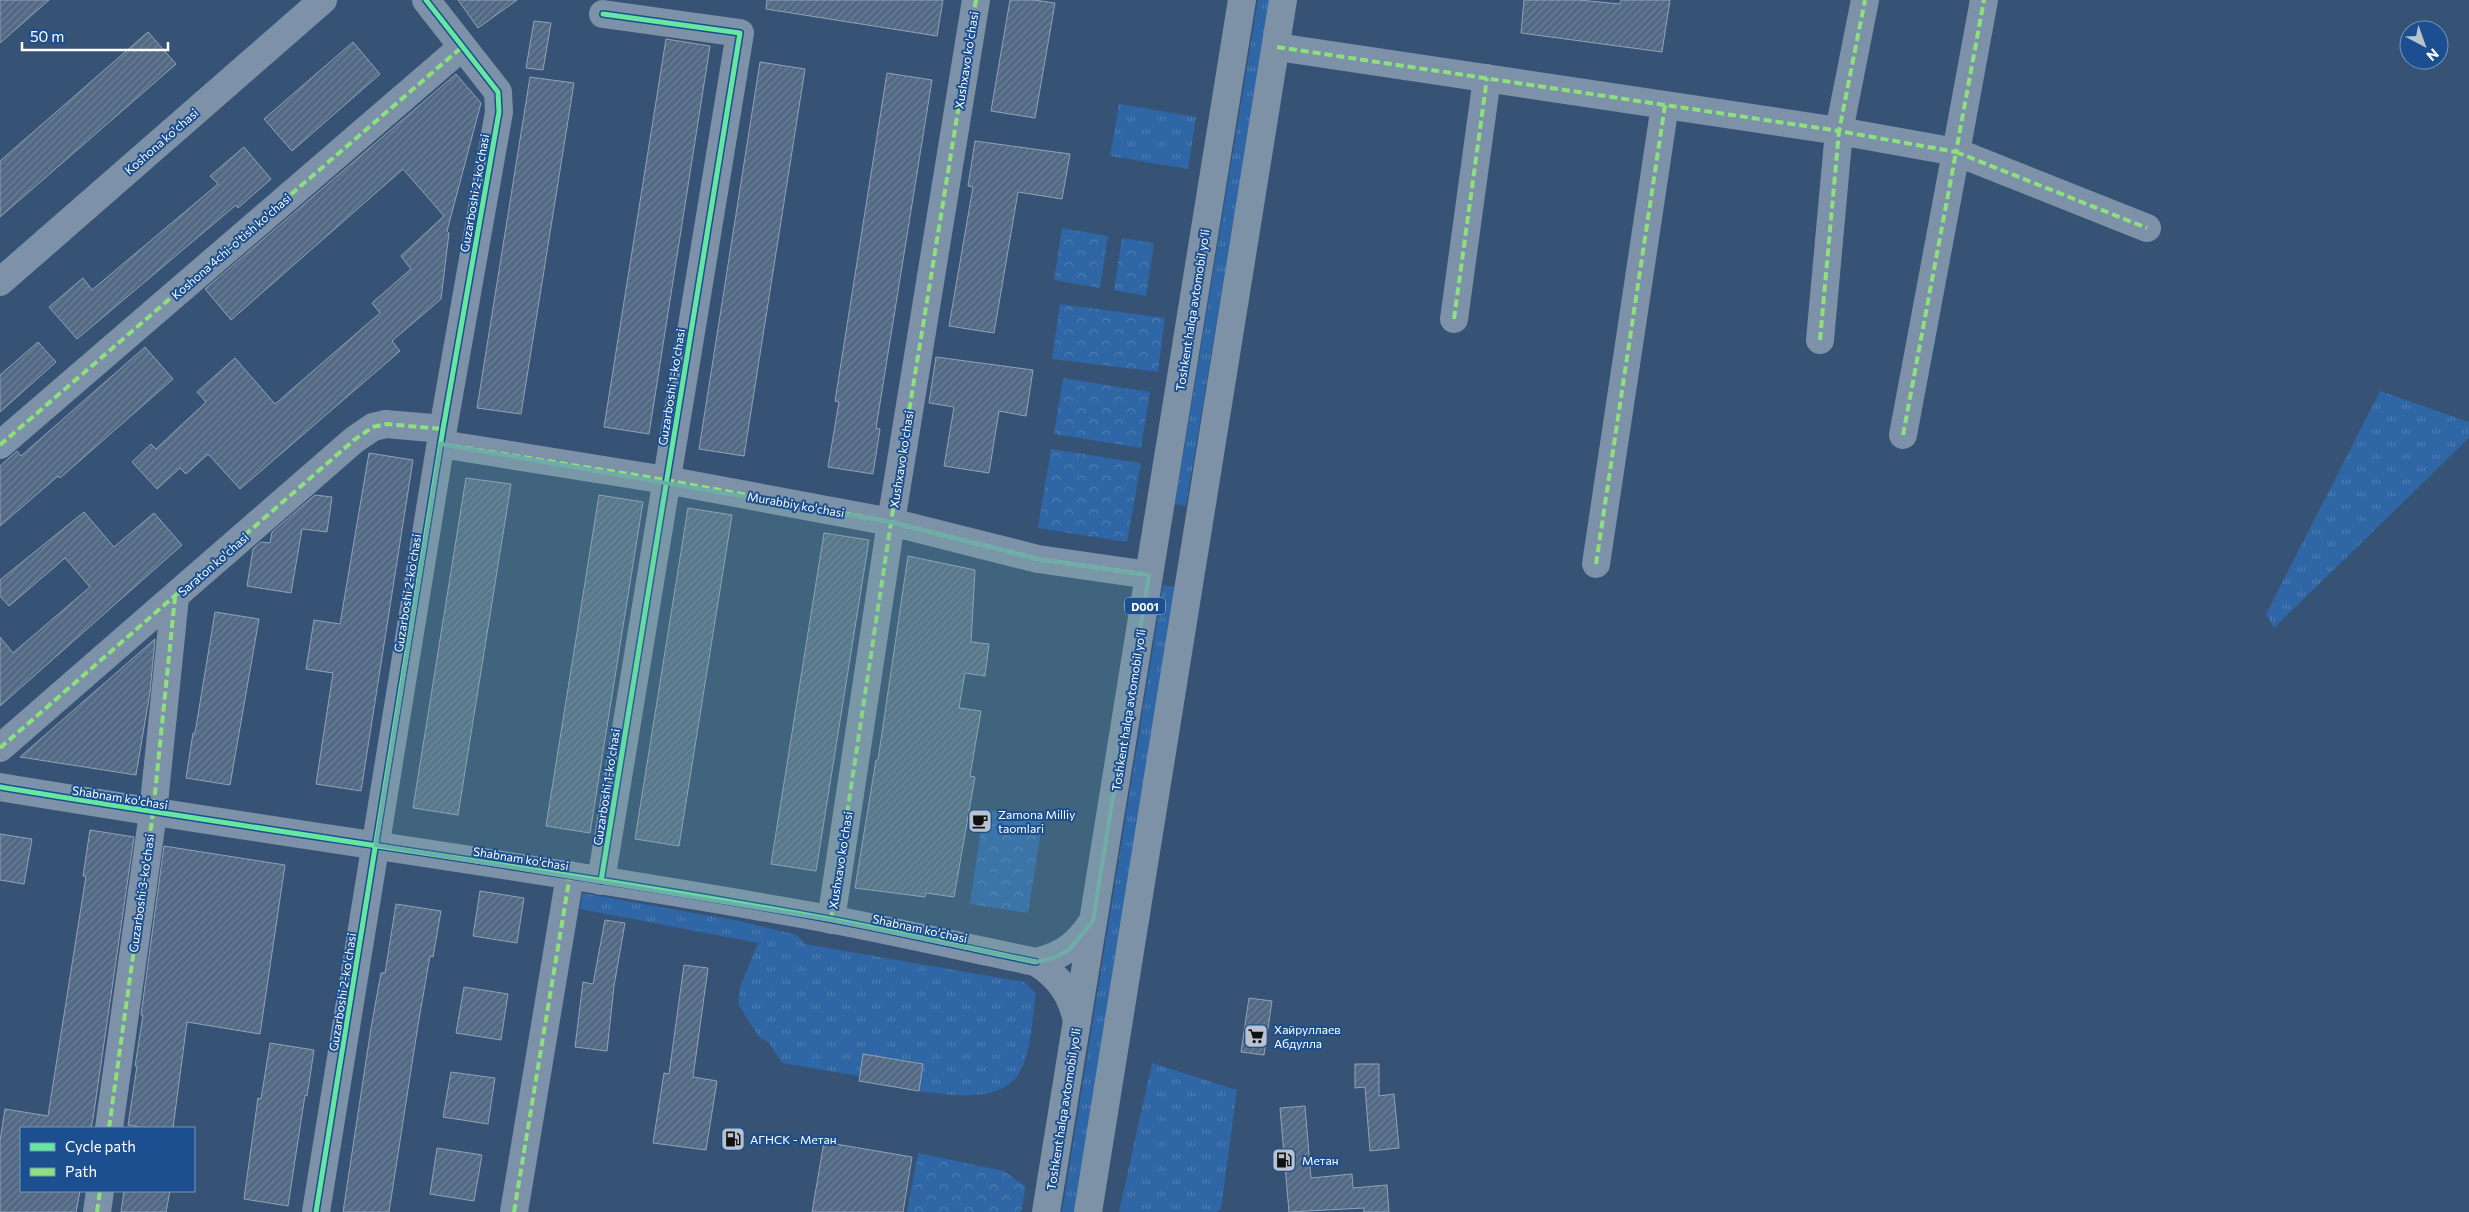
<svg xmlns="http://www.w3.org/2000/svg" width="2469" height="1212" viewBox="0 0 2469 1212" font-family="Commissioner,sans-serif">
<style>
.grass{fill:url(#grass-tufts)}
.forest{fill:url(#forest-crowns)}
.building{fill:url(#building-hatch);stroke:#92a2b6}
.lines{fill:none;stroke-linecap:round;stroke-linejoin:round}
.minor{stroke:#7d92a8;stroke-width:28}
.highway{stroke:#7e92a7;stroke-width:28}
.quiet{stroke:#8de07e;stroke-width:4;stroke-dasharray:8 4;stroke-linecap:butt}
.cycleway-casing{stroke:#1b4f8f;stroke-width:8}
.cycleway{stroke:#66e7a1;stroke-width:5}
.marked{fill:#6fada8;fill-opacity:0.2;stroke:#6fada8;stroke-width:4;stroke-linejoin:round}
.labels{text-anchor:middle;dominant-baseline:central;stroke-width:4;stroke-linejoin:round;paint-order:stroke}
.shield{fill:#1b4f8f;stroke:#bbcadd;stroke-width:1}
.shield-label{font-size:11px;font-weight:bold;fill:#fff}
.street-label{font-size:12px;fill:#fff;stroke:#1b4f8f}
.poi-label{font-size:12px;fill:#fff;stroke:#1b4f8f;text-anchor:start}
</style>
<defs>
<pattern id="grass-tufts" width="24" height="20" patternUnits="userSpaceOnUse" patternTransform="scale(1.25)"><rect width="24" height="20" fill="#2f66a5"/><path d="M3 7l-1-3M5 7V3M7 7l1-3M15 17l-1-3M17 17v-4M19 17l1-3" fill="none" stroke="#4e7db2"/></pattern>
<pattern id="forest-crowns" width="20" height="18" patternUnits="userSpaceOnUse" patternTransform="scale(1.25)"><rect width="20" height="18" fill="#2f66a5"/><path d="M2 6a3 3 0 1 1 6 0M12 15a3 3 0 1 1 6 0" fill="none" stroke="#4e7db2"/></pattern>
<pattern id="building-hatch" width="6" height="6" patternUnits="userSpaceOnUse" patternTransform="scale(1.25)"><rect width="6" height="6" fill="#526984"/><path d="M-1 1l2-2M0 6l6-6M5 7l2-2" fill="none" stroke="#6c8096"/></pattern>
</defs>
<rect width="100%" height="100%" fill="#365274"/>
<!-- grass -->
<g class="grass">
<polygon points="1258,0 1270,0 1186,506 1175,504"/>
<polygon points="1119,104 1196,117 1188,169 1110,156"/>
<polygon points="2380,391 2469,422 2469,438 2274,628 2266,614"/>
<polygon points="1163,585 1176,587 1075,1212 1062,1212"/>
<path d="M582,893L739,921L797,935L805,944L1024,982L1036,993C1033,1013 1031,1047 1023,1065C1008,1106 951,1095 919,1091L923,1064L863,1055L859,1076L782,1063L769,1043L759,1037L738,1004L740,987L758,943L580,909Z"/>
<polygon points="1152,1063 1237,1090 1221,1209 1216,1212 1119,1212"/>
</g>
<!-- forest -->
<g class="forest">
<polygon points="1062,228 1108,236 1100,288 1054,280"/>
<polygon points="1122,238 1154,243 1146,296 1114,290"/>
<polygon points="1060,304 1165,318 1158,372 1052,359"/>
<polygon points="1063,378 1150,392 1141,448 1054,434"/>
<polygon points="1051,449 1141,463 1127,542 1038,528"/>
<polygon points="984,809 1043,818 1028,913 970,904"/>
<polygon points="918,1153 1004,1171 1026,1187 1021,1212 907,1212"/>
</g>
<!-- building -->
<g class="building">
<polygon points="0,0 49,0 0,43"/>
<polygon points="458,0 517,0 478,28"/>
<polygon points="767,0 943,0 937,36 766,9"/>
<polygon points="1010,0 1034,0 1055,3 1035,118 991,111"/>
<polygon points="1524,0 1579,0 1620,4 1621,0 1670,0 1662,52 1521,33"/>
<polygon points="534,21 551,23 543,70 526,68"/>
<polygon points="148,32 176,64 0,217 0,161"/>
<polygon points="666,39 710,46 649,434 604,427"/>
<polygon points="353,42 380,74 292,151 264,119"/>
<polygon points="760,62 805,69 744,456 699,449"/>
<polygon points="887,73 932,80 876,428 880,429 873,474 828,467 839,402 835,401"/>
<polygon points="456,74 481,103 447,231 449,233 441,299 392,341 400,351 240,489 208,454 186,474 180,468 157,489 132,462 151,444 156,449 206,402 197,392 235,358 275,404 380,313 372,303 411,269 401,256 444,216 403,169 231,320 205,289"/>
<polygon points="530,77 574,83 521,414 477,408"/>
<polygon points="975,141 1070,154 1062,199 1018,192 994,333 949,326 973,187 968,186"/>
<polygon points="244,147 271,179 238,208 236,205 77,339 49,307 83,278 92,290 218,184 210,176"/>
<polygon points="38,342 56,362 0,412 0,375"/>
<polygon points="145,347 173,379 60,478 58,476 0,526 0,466 17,451 21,456"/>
<polygon points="936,357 1033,370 1026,416 999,411 989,473 944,466 954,407 929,403"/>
<polygon points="369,453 413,460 361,791 316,784 333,673 306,669 314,620 340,624"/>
<polygon points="466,478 511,484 458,815 413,808"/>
<polygon points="315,495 332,497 327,532 302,529 291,593 247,586 253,549 261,542 270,543 272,532"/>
<polygon points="599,495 643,502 590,833 546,826"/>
<polygon points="688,508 732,515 679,846 635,839"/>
<polygon points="84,512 114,547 154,513 182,545 0,706 0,637 13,653 90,587 65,558 9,606 0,596 0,580"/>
<polygon points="824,533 869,540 816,871 771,864"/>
<polygon points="908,556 975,570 971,642 989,644 985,676 965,673 959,708 981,711 970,776 975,777 954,897 926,893 925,897 855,888 876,760 878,760"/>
<polygon points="215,612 259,619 230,785 186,778 193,733 195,733"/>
<polygon points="155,639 150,692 136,775 20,757"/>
<polygon points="90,830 134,837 93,1119 91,1128 21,1128 21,1191 80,1191 76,1212 0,1212 0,1141 5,1109 48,1116 86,876 83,876"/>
<polygon points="0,834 32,839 24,884 0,880"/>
<polygon points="164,846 285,865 260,1034 187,1022 173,1128 145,1128 128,1125 137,1066 135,1066 143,1015 141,1015"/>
<polygon points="480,891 524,898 517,943 473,936"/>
<polygon points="396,904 441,911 433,957 430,956 418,1025 389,1212 343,1212 371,1028 381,973 385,973"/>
<polygon points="605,920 625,923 614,986 607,1051 575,1047 583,982 593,984"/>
<polygon points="684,965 708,968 693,1077 717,1081 706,1150 653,1143 664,1073 669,1074"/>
<polygon points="464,987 508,994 501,1040 456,1033"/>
<polygon points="1249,998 1272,1001 1264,1055 1241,1052"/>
<polygon points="270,1043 314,1050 307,1096 305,1095 288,1206 244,1199 258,1098 261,1099"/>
<polygon points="863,1054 923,1064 919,1091 859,1081"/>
<polygon points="1355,1064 1379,1064 1379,1096 1394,1094 1399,1148 1370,1151 1365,1087 1355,1088"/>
<polygon points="451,1072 495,1078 488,1124 443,1117"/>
<polygon points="1305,1106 1311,1178 1352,1174 1353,1188 1387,1185 1389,1212 1364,1212 1364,1208 1289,1212 1280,1108"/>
<polygon points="824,1142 912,1157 903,1212 812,1212"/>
<polygon points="437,1148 482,1155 474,1201 430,1194"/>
<polygon points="124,1191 170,1191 166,1212 121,1212"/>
</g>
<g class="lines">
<!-- minor -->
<g class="minor">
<polyline points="1277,47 1839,131 1865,0"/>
<polyline points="0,282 323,0"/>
<polyline points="1454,319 1487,78"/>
<polyline points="1820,340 1839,131 1956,152 1984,0"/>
<polyline points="1903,435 1956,152 2147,228"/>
<polyline points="441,444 666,480 891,522 1038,559 1149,575"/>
<polyline points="0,445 462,47"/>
<polyline points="1596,564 1665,105"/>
<polyline points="0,748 354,440 373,427 386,424 443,429"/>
<path d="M0,787C276,833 553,869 829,919C898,932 967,948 1036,962"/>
<polyline points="601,881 740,33 603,14"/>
<polyline points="831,920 891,522 976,0"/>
<polyline points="109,1128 153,813 175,597"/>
<polyline points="97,1212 100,1191"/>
<polyline points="316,1212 443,429 499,112 498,92 426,0"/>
<polyline points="514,1212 570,875"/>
</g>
<!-- highway -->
<g class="highway">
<path d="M1077,1021C1071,993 1059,977 1036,962C1063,956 1078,944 1093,921"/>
<polyline points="1046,1212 1242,0"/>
<polyline points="1088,1212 1283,0"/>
</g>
<!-- quiet -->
<g class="quiet">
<polyline points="1277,47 1839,131 1865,0"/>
<polyline points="1454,319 1487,78"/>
<polyline points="1820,340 1839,131 1956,152 1984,0"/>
<polyline points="1903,435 1956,152 2147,228"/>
<polyline points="441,444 666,480 891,522 1038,559 1149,575"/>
<polyline points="0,445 462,47"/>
<polyline points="1596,564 1665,105"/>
<polyline points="0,748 354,440 373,427 386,424 443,429"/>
<polyline points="831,920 891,522 976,0"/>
<polyline points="109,1128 153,813 175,597"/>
<polyline points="97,1212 100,1191"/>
<polyline points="514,1212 570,875"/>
</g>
<!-- cycleway casing -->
<g class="cycleway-casing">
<g id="cycleway">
<path d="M0,787C276,833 553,869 829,919C898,932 967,948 1036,962"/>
<polyline points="601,881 740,33 603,14"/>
<polyline points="316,1212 443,429 499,112 498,92 426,0"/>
</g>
</g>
<!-- cycleway -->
<use href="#cycleway" class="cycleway"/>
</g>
<!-- marked area -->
<path class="marked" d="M441,444L891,522L1038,559L1149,575L1093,921L1069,950L1054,958L1036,962L831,920L376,845Z"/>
<!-- icons -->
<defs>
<g id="cafe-square" transform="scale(1.25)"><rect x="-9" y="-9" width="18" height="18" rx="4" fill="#b9c2ce" stroke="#1b4f8f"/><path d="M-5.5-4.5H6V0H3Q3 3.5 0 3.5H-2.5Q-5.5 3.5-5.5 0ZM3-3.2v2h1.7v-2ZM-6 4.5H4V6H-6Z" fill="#111"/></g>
<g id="supermarket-square" transform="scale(1.25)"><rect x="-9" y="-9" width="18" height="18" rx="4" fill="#b9c2ce" stroke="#1b4f8f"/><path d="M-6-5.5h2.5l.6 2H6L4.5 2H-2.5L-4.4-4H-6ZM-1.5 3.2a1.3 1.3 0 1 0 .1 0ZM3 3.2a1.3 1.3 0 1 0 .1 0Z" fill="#111"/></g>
<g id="fuel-square" transform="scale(1.25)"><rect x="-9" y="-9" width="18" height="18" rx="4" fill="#b9c2ce" stroke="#1b4f8f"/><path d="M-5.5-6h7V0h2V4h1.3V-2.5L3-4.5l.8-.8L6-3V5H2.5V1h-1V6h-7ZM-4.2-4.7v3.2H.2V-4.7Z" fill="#111"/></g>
</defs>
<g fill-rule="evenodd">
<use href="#cafe-square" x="980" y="821"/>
<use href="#supermarket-square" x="1256" y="1036"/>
<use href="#fuel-square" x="733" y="1139"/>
<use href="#fuel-square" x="1284" y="1160"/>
</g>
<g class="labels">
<!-- shield labels -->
<rect class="shield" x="1125" y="597.5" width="40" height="17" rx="4"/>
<g class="shield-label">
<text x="1145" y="606">D001</text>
</g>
<!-- street labels -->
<g class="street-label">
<text transform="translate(966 60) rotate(-81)">Xushxavo ko'chasi</text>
<text transform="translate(161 141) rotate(-41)">Koshona ko'chasi</text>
<text transform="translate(474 193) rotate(-80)">Guzarboshi 2-ko'chasi</text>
<text transform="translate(231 246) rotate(-41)">Koshona 4chi-o'tish ko'chasi</text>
<text transform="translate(1192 310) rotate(-81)">Toshkent halqa avtomobil yo'li</text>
<text transform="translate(671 387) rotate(-81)">Guzarboshi 1-ko'chasi</text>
<text transform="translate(901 459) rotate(-81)">Xushxavo ko'chasi</text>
<text transform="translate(796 504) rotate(10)">Murabbiy ko'chasi</text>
<text transform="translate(213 564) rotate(-41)">Saraton ko'chasi</text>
<text transform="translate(407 593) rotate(-81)">Guzarboshi 2-ko'chasi</text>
<text transform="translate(1128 710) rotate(-81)">Toshkent halqa avtomobil yo'li</text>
<text transform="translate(606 787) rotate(-81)">Guzarboshi 1-ko'chasi</text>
<text transform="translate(120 797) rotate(9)">Shabnam ko'chasi</text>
<text transform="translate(521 858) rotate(9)">Shabnam ko'chasi</text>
<text transform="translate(840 860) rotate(-81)">Xushxavo ko'chasi</text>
<text transform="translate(141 893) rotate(-82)">Guzarboshi 3-ko'chasi</text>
<text transform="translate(920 928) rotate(12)">Shabnam ko'chasi</text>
<text transform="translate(342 992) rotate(-81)">Guzarboshi 2-ko'chasi</text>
<text transform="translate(1063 1109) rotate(-81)">Toshkent halqa avtomobil yo'li</text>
</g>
<!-- poi labels -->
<g class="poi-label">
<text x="998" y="814">Zamona Milliy<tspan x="998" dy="14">taomlari</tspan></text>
<text x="1274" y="1029">Хайруллаев<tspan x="1274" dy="14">Абдулла</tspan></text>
<text x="750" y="1139">АГНСК - Метан</text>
<text x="1302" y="1160">Метан</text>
</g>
</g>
<!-- legend -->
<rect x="20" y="1127" width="175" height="65" fill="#1b4f8f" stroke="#7695bc"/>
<rect x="30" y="1143" width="25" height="8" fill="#66e7a1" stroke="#7695bc"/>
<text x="65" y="1152" font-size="15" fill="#ffffff">Cycle path</text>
<rect x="30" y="1168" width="25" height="8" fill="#8de07e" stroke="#7695bc"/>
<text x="65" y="1177" font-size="15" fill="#ffffff">Path</text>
<!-- north arrow -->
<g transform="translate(2424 45) rotate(139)"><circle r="24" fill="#1b4f8f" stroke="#7695bc"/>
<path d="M0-4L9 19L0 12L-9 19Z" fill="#b9c2ce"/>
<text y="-8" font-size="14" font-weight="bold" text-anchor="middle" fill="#ffffff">N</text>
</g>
<!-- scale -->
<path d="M22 42v8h146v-8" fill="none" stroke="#ffffff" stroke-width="2.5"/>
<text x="30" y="42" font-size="15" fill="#ffffff" stroke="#1b4f8f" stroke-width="4" paint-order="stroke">50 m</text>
</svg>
